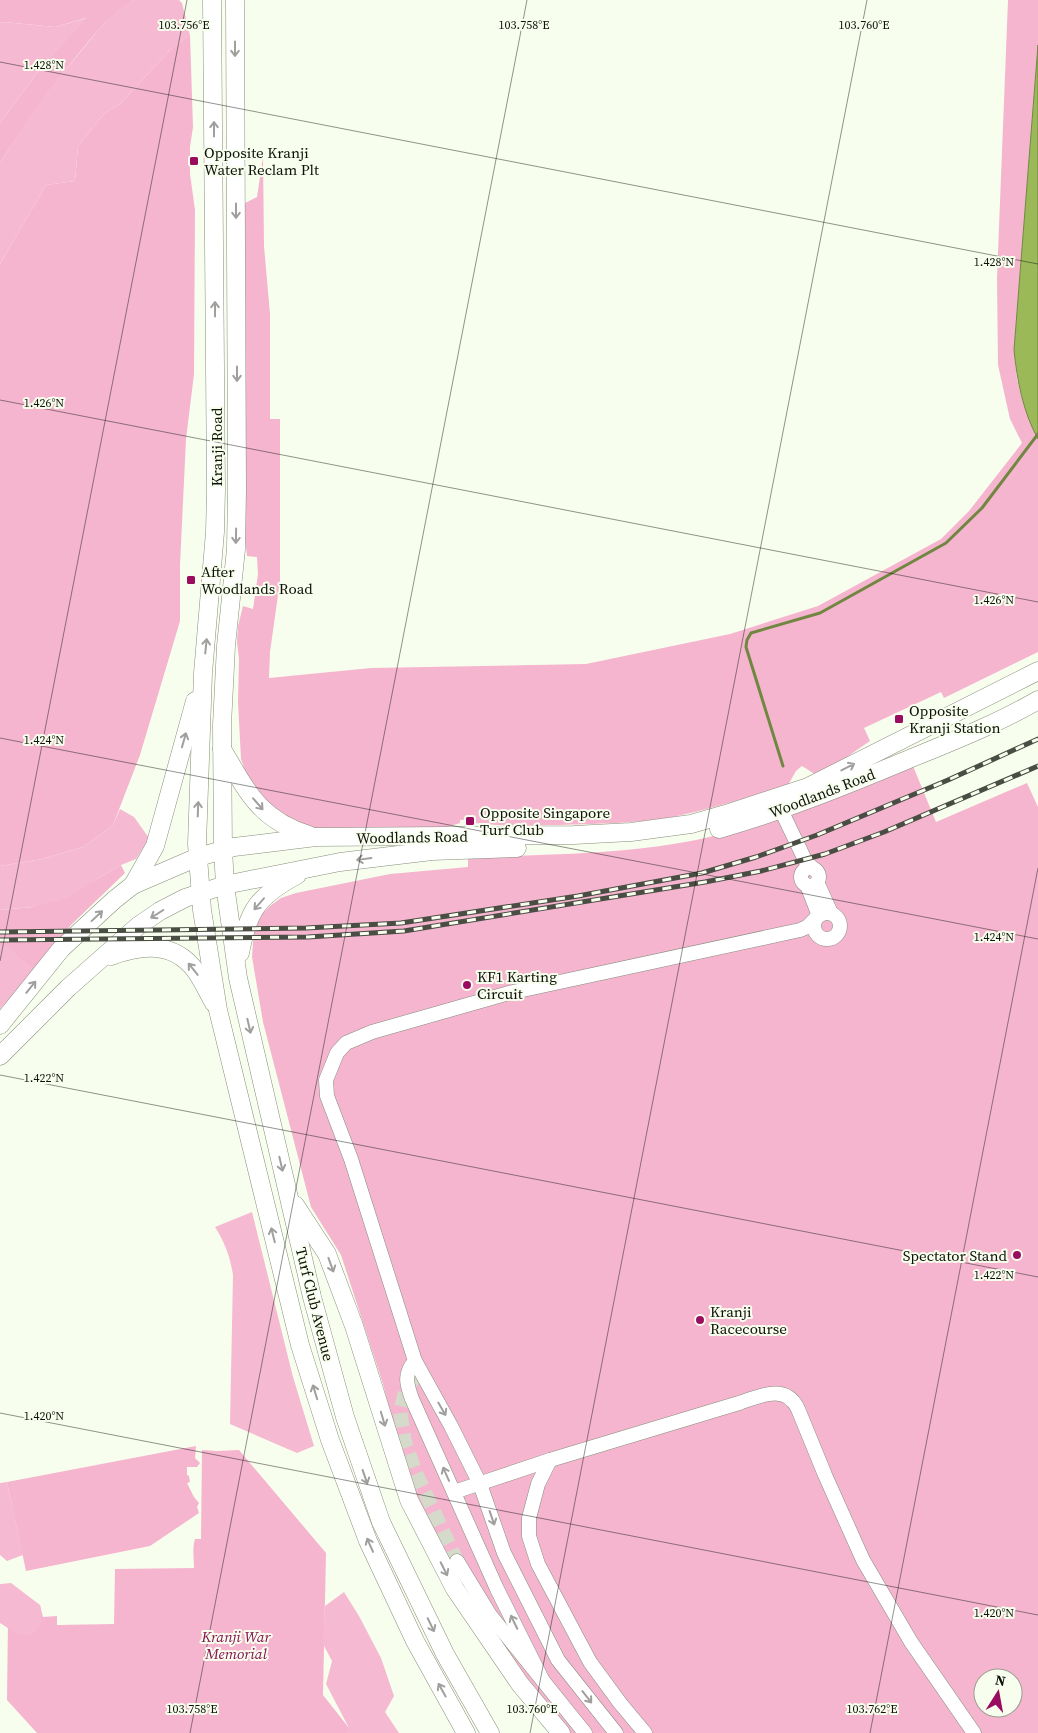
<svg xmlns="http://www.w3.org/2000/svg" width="1038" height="1733" viewBox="0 0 1038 1733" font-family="'Source Serif 4',serif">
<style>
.green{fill:#f5b5cf;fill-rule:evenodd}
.forest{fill:#f6b9d2}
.water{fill:#9bb959;stroke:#718741}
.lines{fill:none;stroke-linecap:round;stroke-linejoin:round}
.stream{stroke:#718741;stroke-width:3}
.minor-tunnel{stroke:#d5dacb;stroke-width:14;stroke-dasharray:14 7;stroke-linecap:butt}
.minor-casing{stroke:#868d7a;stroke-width:15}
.major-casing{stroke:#868d7a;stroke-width:19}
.minor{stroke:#fff;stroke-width:14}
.major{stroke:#fff;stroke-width:18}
.rail-casing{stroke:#494d44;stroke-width:5}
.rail{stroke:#f8feed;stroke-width:3;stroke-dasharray:9;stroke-linecap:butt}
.oneway{stroke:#9fa09d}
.ticks{fill:none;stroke:#0e110a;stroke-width:1;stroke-opacity:0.45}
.poi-dot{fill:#990c5f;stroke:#f8feed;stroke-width:2}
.labels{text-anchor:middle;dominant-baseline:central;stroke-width:4;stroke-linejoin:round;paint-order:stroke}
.poi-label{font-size:15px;fill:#0e110a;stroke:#f8feed;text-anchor:start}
.street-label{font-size:15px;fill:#0e110a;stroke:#f8feed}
.park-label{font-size:15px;font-style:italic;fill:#841052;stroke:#f8feed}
.ticks-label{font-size:12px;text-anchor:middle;fill:#0e110a;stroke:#f8feed;stroke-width:4;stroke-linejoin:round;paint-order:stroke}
</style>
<rect width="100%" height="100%" fill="#f8feed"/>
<!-- green -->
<g class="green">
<path d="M0,0H134C110,13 96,33 79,53C50,89 24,124 0,163V123L46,61L86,18L55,27L4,22L0,23Z"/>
<path d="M1008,0H1038V45L1014,350L1017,379L1024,406L1038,439V652L944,698L941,692L864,728L870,741L828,770L816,775L802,766L796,771L788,785C750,797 712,809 673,817C637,823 596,824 559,825C530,825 503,827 475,823L474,819L460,820V823L444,828L320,830L303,826L273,811L248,779L241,759L238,702L239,659L237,642L238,626L243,606L253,609L258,574L257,557L247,556L245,537L246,469L245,203L257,197L263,157L264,246L270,314V419H280V581L270,652L269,678L371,668L586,664L730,634L818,606L941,539L969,511L1022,443L1010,419L998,365L997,278Z"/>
<polygon points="190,35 193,127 190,147 190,174 195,210 194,374 186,439 180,565 180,621 140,755 113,825 83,847 42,859 0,866 0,264 46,185 75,181 78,146 104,114 121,103 171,49"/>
<path d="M913,766L936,822L1027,783L1038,807V1733H568L482,1621L412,1499L383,1384L341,1255L311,1207L263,1022L252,957L254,929L258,918L270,906L281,898L296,893L390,874L468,867V858C545,854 634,855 709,837C779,820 846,792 913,766ZM983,1678H1013V1708H983Z"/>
<polygon points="121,865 125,873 71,925 34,971 6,946 0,946 0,910 33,907 95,880"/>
<polygon points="196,1446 195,1458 200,1463 197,1467 187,1467 187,1475 189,1476 190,1482 187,1483 194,1497 199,1503 197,1507 199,1513 150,1546 26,1571 7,1482"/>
<path d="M202,1450L217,1451L239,1450L326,1553L323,1695L353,1733H37L7,1700L8,1619L40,1605L43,1617L57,1616V1625L114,1624L115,1569L194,1568C194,1558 192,1549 195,1539H201Z"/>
</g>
<!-- forest -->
<g class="forest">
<polygon points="134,0 179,0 182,3 190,35 171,49 121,103 104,114 78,146 75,181 46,185 0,264 0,163 28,118 59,78 99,29 119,8"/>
<polygon points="87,18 46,61 0,123 0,23 4,22 55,27"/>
<polygon points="120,809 134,817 149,838 136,859 121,865 95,880 70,897 33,907 0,910 0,866 42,859 83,847 113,825"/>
<polygon points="6,945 34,971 0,1009 0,946"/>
<path d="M252,1212L293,1377L314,1446L297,1453L230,1424L233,1275C230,1256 225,1243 215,1227Z"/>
<polygon points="7,1482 23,1555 7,1561 0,1555 0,1483"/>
<path d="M11,1583L40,1605C43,1621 42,1625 30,1636L14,1632L0,1623V1584Z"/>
<polygon points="344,1592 359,1616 381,1658 394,1696 385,1712 399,1733 346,1733 349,1728 326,1684 332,1661 323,1644 325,1606"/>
</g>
<!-- water -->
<path class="water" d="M1038,45V439C1023,412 1017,380 1014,350Z"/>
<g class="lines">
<!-- stream -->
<polyline class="stream" points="783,766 746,647 747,640 751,633 820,613 946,543 982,508 1038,434"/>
<!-- minor-tunnel -->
<polyline class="minor-tunnel" points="416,1375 405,1392 400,1411 405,1442 416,1473 457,1561"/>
<!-- minor casing -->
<g class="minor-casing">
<g id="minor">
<polyline points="781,810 806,862 816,871"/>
<circle cx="810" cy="877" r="9"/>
<polyline points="817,882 831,913"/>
<polyline points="807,885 819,916"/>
<circle cx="827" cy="926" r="13"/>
<path d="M415,1361C403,1374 407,1385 412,1399L497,1589L543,1681"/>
<polyline points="550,1460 538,1484 529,1518 529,1536 538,1564 590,1662 620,1703 645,1733"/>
<path d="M454,1492L550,1460L739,1403C760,1396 786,1383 798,1409L825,1475L863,1560L911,1642L974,1733"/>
<polyline points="457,1561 490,1615 585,1733"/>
<polyline points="616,1733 558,1660 504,1553 480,1484 451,1426 415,1361 351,1159 327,1096 326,1080 337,1053 346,1043 372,1032 509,993 800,930 807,927 816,918"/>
</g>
</g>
<!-- major casing -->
<g class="major-casing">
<g id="major">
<polyline points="212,0 216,490 215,532 203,673 197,844 202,910 218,1010 300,1345 330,1440 368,1541 415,1641 466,1733"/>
<polyline points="235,0 237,490 236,549 226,646 222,725 223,849 225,885 238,978 312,1297 345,1417 381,1522 445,1654 490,1733"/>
<path d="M222,749C247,791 259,820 309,835"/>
<path d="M719,829C782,811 842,787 902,762C948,743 995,725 1038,700"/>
<polyline points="133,885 155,846 195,701"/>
<path d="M240,953C248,910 258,896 297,875"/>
<path d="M111,956C141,945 173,941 195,970C202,979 208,993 214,1003"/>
<polyline points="0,1025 61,949 114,900 133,885 198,857 234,847 316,837 574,835 631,832 691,824 726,814 808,787 1038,671"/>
<polyline points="0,1056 68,988 138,926 160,911 185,898 225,885 340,862 432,851 517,848"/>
<polyline points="295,1205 327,1254 354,1326 409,1500 455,1589 520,1684 561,1733"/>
</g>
</g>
<!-- minor -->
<use href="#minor" class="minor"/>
<!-- major -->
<use href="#major" class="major"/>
<!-- rail casing -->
<g class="rail-casing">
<g id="rail">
<polyline points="0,932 306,928 401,923 578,896 702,873 756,857 817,835 948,780 1038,739"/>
<polyline points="0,940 308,937 404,931 705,882 761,871 825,854 884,832 1038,766"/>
</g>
</g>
<!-- rail -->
<use href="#rail" class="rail"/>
</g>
<!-- one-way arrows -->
<defs><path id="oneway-shaft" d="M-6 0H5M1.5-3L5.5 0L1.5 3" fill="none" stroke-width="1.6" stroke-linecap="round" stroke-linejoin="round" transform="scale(1.25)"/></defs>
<g class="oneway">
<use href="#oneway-shaft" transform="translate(235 49) rotate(90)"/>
<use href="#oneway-shaft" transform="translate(214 129) rotate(-90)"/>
<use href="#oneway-shaft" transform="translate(236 211) rotate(90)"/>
<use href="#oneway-shaft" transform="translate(215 309) rotate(-90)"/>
<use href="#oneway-shaft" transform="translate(237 374) rotate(90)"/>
<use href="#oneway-shaft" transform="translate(236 536) rotate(91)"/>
<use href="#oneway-shaft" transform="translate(206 646) rotate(-84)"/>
<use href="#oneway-shaft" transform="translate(184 740) rotate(-74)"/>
<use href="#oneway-shaft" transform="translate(848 767) rotate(-27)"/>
<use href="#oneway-shaft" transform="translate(258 804) rotate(49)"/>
<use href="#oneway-shaft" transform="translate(198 809) rotate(-88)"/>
<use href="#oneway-shaft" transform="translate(364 859) rotate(172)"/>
<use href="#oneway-shaft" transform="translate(259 904) rotate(131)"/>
<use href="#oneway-shaft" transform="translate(157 914) rotate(148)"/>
<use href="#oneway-shaft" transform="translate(97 916) rotate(-43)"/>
<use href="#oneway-shaft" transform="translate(193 969) rotate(-129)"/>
<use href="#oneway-shaft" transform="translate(31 987) rotate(-51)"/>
<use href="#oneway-shaft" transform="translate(249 1026) rotate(77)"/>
<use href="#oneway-shaft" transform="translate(281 1164) rotate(77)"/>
<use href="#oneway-shaft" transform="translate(273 1235) rotate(-104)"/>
<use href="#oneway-shaft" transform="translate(331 1265) rotate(70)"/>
<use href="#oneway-shaft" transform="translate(315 1392) rotate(-107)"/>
<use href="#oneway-shaft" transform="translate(442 1409) rotate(60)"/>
<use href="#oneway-shaft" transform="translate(383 1419) rotate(73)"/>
<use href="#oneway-shaft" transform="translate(446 1474) rotate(-114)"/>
<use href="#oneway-shaft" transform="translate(365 1477) rotate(71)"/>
<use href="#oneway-shaft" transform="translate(492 1518) rotate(71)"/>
<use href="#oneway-shaft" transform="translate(370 1545) rotate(-114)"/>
<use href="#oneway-shaft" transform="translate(444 1569) rotate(63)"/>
<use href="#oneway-shaft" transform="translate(514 1622) rotate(-116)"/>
<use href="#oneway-shaft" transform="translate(431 1625) rotate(64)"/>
<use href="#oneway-shaft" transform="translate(442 1690) rotate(-119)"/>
<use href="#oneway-shaft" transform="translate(587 1697) rotate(52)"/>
</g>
<!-- ticks -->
<path class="ticks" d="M0,62L1038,264M0,400L1038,602M0,738L1038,939M0,961L187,0M0,1075L1038,1277M0,1413L1038,1615M190,1733L527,0M530,1733L867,0M870,1733L1038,868"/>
<!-- markers -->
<g class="poi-dot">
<rect x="189" y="156" width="10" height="10" rx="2.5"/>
<rect x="186" y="575" width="10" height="10" rx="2.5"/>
<rect x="894" y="714" width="10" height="10" rx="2.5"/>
<rect x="465" y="816" width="10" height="10" rx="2.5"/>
<circle cx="467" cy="985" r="5"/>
<circle cx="1017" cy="1255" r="5"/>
<circle cx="700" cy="1320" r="5"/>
</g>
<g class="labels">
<!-- poi labels -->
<g class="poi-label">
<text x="204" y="152">Opposite Kranji<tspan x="204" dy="17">Water Reclam Plt</tspan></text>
<text x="201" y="571">After<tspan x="201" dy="17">Woodlands Road</tspan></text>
<text x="909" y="710">Opposite<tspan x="909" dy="17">Kranji Station</tspan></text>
<text x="480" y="812">Opposite Singapore<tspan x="480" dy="17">Turf Club</tspan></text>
<text x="477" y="976">KF1 Karting<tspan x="477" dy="17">Circuit</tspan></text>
<text x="1007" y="1255" text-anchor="end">Spectator Stand</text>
<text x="710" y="1311">Kranji<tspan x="710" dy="17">Racecourse</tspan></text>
</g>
<!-- street labels -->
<g class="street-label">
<text transform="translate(216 447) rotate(-90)">Kranji Road</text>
<text transform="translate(822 793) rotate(-21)">Woodlands Road</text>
<text transform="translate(412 837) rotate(-1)">Woodlands Road</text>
<text transform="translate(315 1304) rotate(76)">Turf Club Avenue</text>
</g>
<!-- park labels -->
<g class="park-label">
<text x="236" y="1636">Kranji War<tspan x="236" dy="17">Memorial</tspan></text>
</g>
</g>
<g class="ticks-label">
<text x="184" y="29">103.756°E</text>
<text x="524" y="29">103.758°E</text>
<text x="864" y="29">103.760°E</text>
<text x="44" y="69">1.428°N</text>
<text x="994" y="266">1.428°N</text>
<text x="44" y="407">1.426°N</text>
<text x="994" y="604">1.426°N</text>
<text x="44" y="744">1.424°N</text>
<text x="994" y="941">1.424°N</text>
<text x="44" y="1082">1.422°N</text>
<text x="994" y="1279">1.422°N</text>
<text x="44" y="1420">1.420°N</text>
<text x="994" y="1617">1.420°N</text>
<text x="192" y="1713">103.758°E</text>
<text x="532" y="1713">103.760°E</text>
<text x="872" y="1713">103.762°E</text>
</g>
<!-- north arrow -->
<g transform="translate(998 1693) rotate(11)"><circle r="24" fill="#f8feed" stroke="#9a9f92"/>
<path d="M0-4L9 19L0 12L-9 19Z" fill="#990c5f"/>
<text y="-8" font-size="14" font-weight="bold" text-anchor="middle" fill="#0e110a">N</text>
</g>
</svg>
